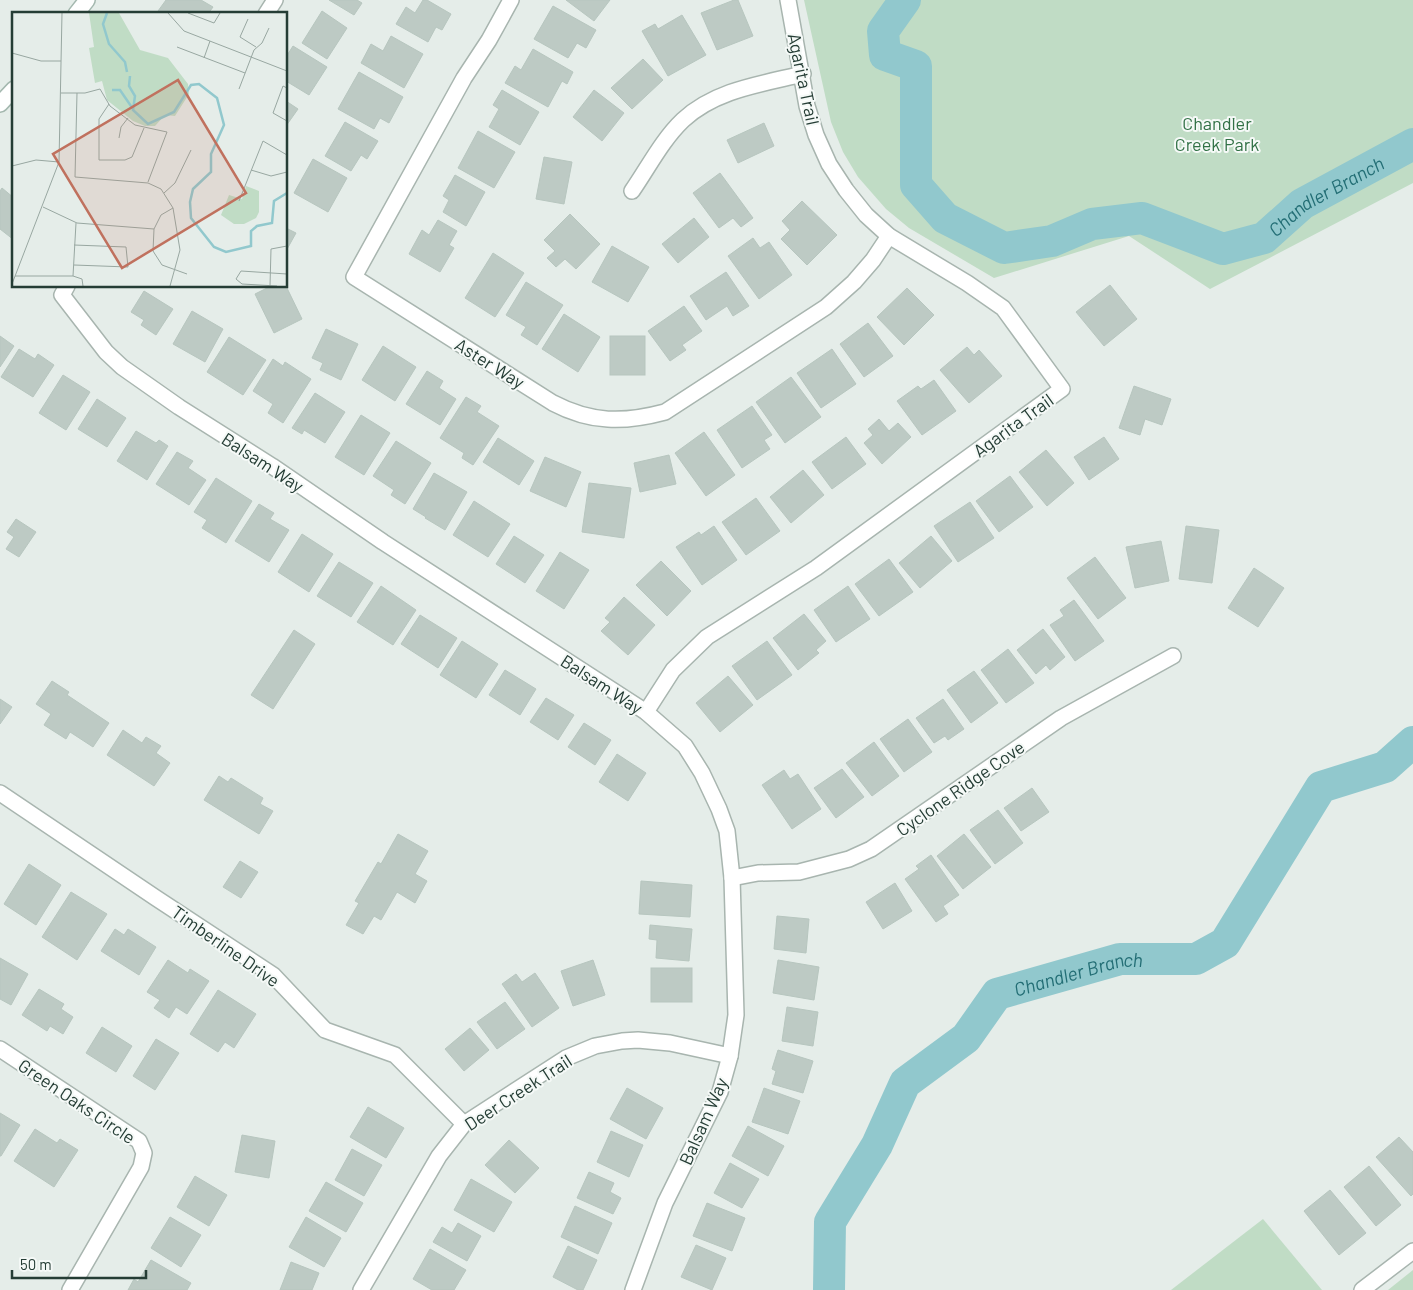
<svg xmlns="http://www.w3.org/2000/svg" width="1413" height="1290" viewBox="0 0 1413 1290" font-family="Barlow,sans-serif">
<style>
.green{fill:#c0dcc5}
.lines{fill:none;stroke-linecap:round;stroke-linejoin:round}
.stream{stroke:#91c8cd;stroke-width:5.5}
.river{stroke:#91c8cd;stroke-width:32}
.building{fill:#bdcac4;stroke:#b7c6bf}
.minor-casing{stroke:#a8b5af;stroke-width:18}
.secondary-casing{stroke:#a4b8af;stroke-width:18}
.minor{stroke:#fff;stroke-width:15}
.secondary{stroke:#fff;stroke-width:15}
.labels{text-anchor:middle;dominant-baseline:central;stroke-width:4;stroke-linejoin:round;paint-order:stroke}
.street-label{font-size:18px;fill:#253d35;stroke:#f5f9f7}
.park-label{font-size:18px;fill:#327146;stroke:#f5f9f7}
.water-label{font-size:19px;font-style:italic;fill:#236e75;stroke:#f5f9f7}
.inset-river{fill:none;stroke:#91c8cd;stroke-width:2.5}
.inset-road{fill:none;stroke:#98a7a1;stroke-width:1}
.view{fill:#c0715e;fill-opacity:0.15;stroke:#c0715e;stroke-width:2.5}
.inset-edge{fill:none;stroke:#253d35;stroke-width:2.5}
</style>
<rect width="100%" height="100%" fill="#e5ede9"/>
<!-- green -->
<g class="green">
<polygon points="804,0 1413,0 1413,183 1210,289 1129,236 994,278 909,228 886,209 858,177 843,152 831,122"/>
<polygon points="1263,1219 1322,1290 1171,1290"/>
<polygon points="1413,1270 1413,1290 1388,1290"/>
</g>
<g class="lines">
<!-- stream -->
<polyline class="stream" points="889,0 892,18"/>
<!-- river -->
<g class="river">
<path id="s1" d="M905,0L883,31L885,55L916,66V185L945,218L1004,248L1052,241L1092,224L1142,218L1223,249L1264,238L1302,204L1413,144"/>
<path id="s2" d="M829,1290L830,1222L877,1145L905,1083L966,1038L997,994L1120,959H1196L1225,943L1321,787L1385,767L1413,742"/>
</g>
</g>
<!-- building -->
<g class="building">
<polygon points="166,0 201,0 213,7 208,14 162,14 158,11"/>
<polygon points="329,0 357,0 362,3 354,15"/>
<polygon points="423,0 427,0 451,14 442,30 436,27 428,42 396,24 406,7 415,13"/>
<polygon points="566,0 610,0 594,21"/>
<polygon points="734,0 738,0 753,36 717,50 701,13"/>
<polygon points="553,6 596,30 586,48 577,43 568,58 534,39"/>
<polygon points="322,11 347,28 327,59 302,43"/>
<polygon points="682,15 706,55 668,76 642,31 655,24 658,29"/>
<polygon points="391,36 423,54 404,88 361,63 371,44 383,51"/>
<polygon points="293,46 327,67 309,95 286,81 286,57"/>
<polygon points="533,49 573,72 567,84 562,81 548,107 505,83 515,66 521,70"/>
<polygon points="643,59 663,80 632,109 611,88"/>
<polygon points="359,72 403,97 389,123 380,118 374,129 338,109"/>
<polygon points="502,90 539,112 520,145 489,127 499,109 493,105"/>
<polygon points="594,90 624,113 602,141 573,117"/>
<polygon points="286,101 298,109 286,126"/>
<polygon points="345,122 378,141 367,159 361,155 351,171 325,156"/>
<polygon points="764,123 774,146 738,163 727,140"/>
<polygon points="478,131 515,152 494,188 458,168"/>
<polygon points="544,157 572,162 564,204 536,199"/>
<polygon points="313,159 347,178 328,212 294,193"/>
<polygon points="720,173 753,218 741,227 733,218 719,228 693,193"/>
<polygon points="455,175 485,192 466,226 443,212 449,200 443,196"/>
<polygon points="2,188 14,198 14,240 0,229 0,191"/>
<polygon points="802,201 837,235 807,265 781,239 790,230 782,221"/>
<polygon points="570,214 600,244 576,269 565,259 556,267 547,258 555,251 544,240"/>
<polygon points="694,218 709,237 678,263 662,244"/>
<polygon points="438,220 457,231 449,245 454,248 440,272 409,254 422,230 429,235"/>
<polygon points="286,228 296,233 286,251"/>
<polygon points="753,238 760,248 769,242 792,275 759,299 728,256"/>
<polygon points="612,246 649,267 628,302 592,282"/>
<polygon points="493,253 524,273 495,317 465,298"/>
<polygon points="726,272 749,306 733,316 727,306 706,320 690,296"/>
<polygon points="526,282 563,305 537,345 521,335 526,327 506,315"/>
<polygon points="1110,285 1137,319 1104,346 1076,312"/>
<polygon points="271,286 286,286 302,319 274,333 255,294"/>
<polygon points="907,288 934,315 904,345 877,317"/>
<polygon points="144,291 173,309 156,335 141,325 144,320 131,312"/>
<polygon points="684,306 702,331 682,345 686,350 670,361 648,331"/>
<polygon points="192,311 223,329 205,362 173,344"/>
<polygon points="564,314 600,337 578,372 542,349"/>
<polygon points="868,323 893,356 864,377 840,344"/>
<polygon points="326,329 358,344 341,380 320,370 323,363 312,358"/>
<polygon points="0,336 14,346 0,367"/>
<rect x="610" y="336" width="35" height="39"/>
<polygon points="229,337 266,360 243,395 207,372"/>
<polygon points="383,346 416,367 395,401 362,380"/>
<polygon points="967,347 974,355 979,350 1002,376 969,403 940,370"/>
<polygon points="19,349 35,359 38,354 54,365 33,397 1,377"/>
<polygon points="832,349 856,384 821,408 797,373"/>
<polygon points="273,359 283,366 285,362 311,379 283,423 268,413 273,404 253,391"/>
<polygon points="427,371 443,381 439,388 456,399 440,425 406,404"/>
<polygon points="63,375 90,392 66,430 39,413"/>
<polygon points="791,377 821,417 785,443 756,402"/>
<polygon points="934,380 956,411 922,435 897,401 918,386 921,389"/>
<polygon points="1134,386 1171,399 1162,425 1145,419 1140,435 1119,428"/>
<polygon points="315,393 345,412 325,443 304,430 302,434 292,428"/>
<polygon points="466,397 481,406 477,412 499,426 473,465 462,458 464,453 440,438"/>
<polygon points="97,399 126,418 107,447 78,429"/>
<polygon points="752,406 772,435 764,440 770,449 742,468 717,430"/>
<polygon points="361,415 390,433 364,475 335,457"/>
<polygon points="879,419 889,431 898,423 911,437 882,464 864,443 873,435 868,429"/>
<polygon points="136,431 156,443 159,440 168,446 147,480 117,461"/>
<polygon points="704,432 735,475 706,496 675,453"/>
<polygon points="846,437 866,464 832,489 812,462"/>
<polygon points="1104,437 1119,459 1089,480 1074,457"/>
<polygon points="498,438 534,461 519,485 483,462"/>
<polygon points="396,441 431,463 405,504 391,495 394,490 373,476"/>
<polygon points="1046,450 1074,483 1047,506 1019,472"/>
<polygon points="177,452 193,461 188,468 206,480 189,505 156,484"/>
<polygon points="669,455 676,484 640,492 634,463"/>
<polygon points="545,457 581,472 566,507 530,491"/>
<polygon points="803,470 824,495 791,523 770,497"/>
<polygon points="434,473 467,492 445,530 425,518 426,517 413,509"/>
<polygon points="1010,476 1033,507 999,532 976,501"/>
<polygon points="216,478 252,501 226,543 202,528 207,520 194,512"/>
<polygon points="589,483 631,488 624,538 582,532"/>
<polygon points="756,498 780,531 746,555 722,522"/>
<polygon points="474,501 510,524 488,557 453,535"/>
<polygon points="970,502 994,538 958,562 934,526"/>
<polygon points="259,504 274,513 270,519 289,530 269,562 235,541"/>
<polygon points="16,519 36,532 19,557 6,549 14,537 7,532"/>
<polygon points="714,526 737,560 702,585 676,547 699,532 701,535"/>
<polygon points="1186,526 1219,530 1212,583 1179,579"/>
<polygon points="302,534 333,554 309,592 278,572"/>
<polygon points="514,536 544,555 525,583 496,564"/>
<polygon points="931,536 952,561 920,588 899,563"/>
<polygon points="1161,541 1169,581 1135,588 1126,547"/>
<polygon points="560,552 589,570 564,609 536,591"/>
<polygon points="1095,557 1126,598 1098,619 1067,578"/>
<polygon points="889,559 913,592 879,616 855,584"/>
<polygon points="661,561 691,591 667,616 636,585"/>
<polygon points="339,562 373,583 351,617 317,596"/>
<polygon points="1254,568 1284,588 1258,627 1228,608"/>
<polygon points="381,586 416,610 393,645 357,622"/>
<polygon points="848,586 870,619 836,642 814,610"/>
<polygon points="624,597 655,625 628,655 601,631 610,622 605,618"/>
<polygon points="1074,600 1104,641 1075,661 1050,625 1064,616 1060,610"/>
<polygon points="804,614 826,641 816,650 819,653 798,670 773,638"/>
<polygon points="420,615 457,638 438,668 401,644"/>
<polygon points="1043,629 1065,657 1050,670 1046,665 1036,674 1017,650"/>
<polygon points="294,630 315,644 273,709 251,695"/>
<polygon points="462,641 498,664 476,698 440,675"/>
<polygon points="767,641 792,675 757,700 732,666"/>
<polygon points="1008,649 1034,683 1006,703 981,670"/>
<polygon points="505,670 536,689 520,715 489,695"/>
<polygon points="974,671 998,703 971,723 947,690"/>
<polygon points="728,676 753,705 720,732 696,703"/>
<polygon points="52,681 69,692 67,695 109,723 93,747 70,732 66,739 44,725 51,714 36,704"/>
<polygon points="546,698 574,715 558,740 530,722"/>
<polygon points="0,699 12,707 0,724"/>
<polygon points="943,699 964,729 948,740 945,736 934,743 916,718"/>
<polygon points="908,719 932,752 904,772 880,739"/>
<polygon points="584,723 611,740 595,765 568,747"/>
<polygon points="123,730 142,743 146,737 161,746 156,753 170,763 154,786 107,755"/>
<polygon points="874,742 899,776 872,796 846,763"/>
<polygon points="617,754 646,773 628,801 599,782"/>
<polygon points="842,769 864,797 836,818 814,788"/>
<polygon points="784,770 790,779 798,774 821,809 792,829 762,785"/>
<polygon points="219,776 228,782 231,778 263,798 260,804 273,811 259,834 204,800"/>
<polygon points="1032,788 1049,812 1021,831 1004,808"/>
<polygon points="998,810 1023,843 995,864 970,830"/>
<polygon points="398,834 428,851 415,874 427,881 415,903 397,892 381,920 374,916 363,934 346,925 359,903 355,901 378,862 381,864"/>
<polygon points="964,834 991,867 963,889 937,856"/>
<polygon points="931,855 959,895 943,906 948,914 936,922 905,879 919,869 916,866"/>
<polygon points="240,861 258,872 241,898 223,887"/>
<polygon points="29,864 61,885 36,925 4,904"/>
<polygon points="641,881 692,885 690,917 639,914"/>
<polygon points="895,883 912,911 883,929 866,902"/>
<polygon points="71,892 107,914 77,960 42,937"/>
<polygon points="777,916 809,919 806,953 774,949"/>
<polygon points="650,925 692,929 689,961 656,958 657,940 649,939"/>
<polygon points="115,929 124,935 128,929 156,947 139,975 101,951"/>
<polygon points="0,958 28,974 11,1005 0,999"/>
<polygon points="168,960 188,973 190,969 209,981 187,1014 176,1007 169,1018 154,1008 160,1000 147,992"/>
<polygon points="593,960 605,995 573,1006 561,971"/>
<polygon points="778,960 819,967 814,1000 773,993"/>
<rect x="651" y="968" width="41" height="34"/>
<polygon points="535,973 559,1008 532,1027 502,984 516,974 522,982"/>
<polygon points="39,989 64,1004 61,1009 73,1017 63,1034 50,1026 47,1031 22,1015"/>
<polygon points="218,990 256,1014 234,1048 225,1042 218,1052 190,1034"/>
<polygon points="505,1002 525,1029 497,1049 477,1022"/>
<polygon points="787,1007 818,1012 813,1046 782,1041"/>
<polygon points="102,1027 132,1046 116,1072 86,1053"/>
<polygon points="470,1028 489,1050 464,1071 445,1049"/>
<polygon points="156,1039 179,1053 155,1090 133,1076"/>
<polygon points="778,1050 813,1061 803,1093 772,1084 776,1071 772,1069"/>
<polygon points="627,1088 663,1108 646,1139 610,1119"/>
<polygon points="764,1088 800,1101 788,1134 752,1122"/>
<polygon points="368,1107 404,1128 386,1158 350,1137"/>
<polygon points="0,1113 20,1125 1,1156 0,1156"/>
<polygon points="748,1126 784,1146 768,1176 732,1156"/>
<polygon points="35,1129 57,1143 60,1139 78,1150 54,1187 14,1161"/>
<polygon points="611,1131 643,1145 629,1177 597,1162"/>
<polygon points="242,1135 275,1141 269,1178 235,1172"/>
<polygon points="1399,1137 1413,1152 1413,1194 1411,1196 1376,1157"/>
<polygon points="509,1140 539,1168 515,1193 485,1165"/>
<polygon points="352,1149 382,1165 364,1196 335,1180"/>
<polygon points="730,1163 759,1179 742,1208 714,1193"/>
<polygon points="1369,1166 1401,1205 1376,1226 1344,1187"/>
<polygon points="589,1172 614,1183 610,1192 621,1198 613,1214 577,1198"/>
<polygon points="195,1176 227,1195 209,1226 177,1207"/>
<polygon points="471,1179 512,1202 494,1232 454,1210"/>
<polygon points="326,1182 363,1203 346,1232 309,1211"/>
<polygon points="1330,1190 1366,1233 1339,1255 1304,1211"/>
<polygon points="707,1203 745,1218 732,1251 693,1236"/>
<polygon points="575,1206 612,1223 598,1254 561,1237"/>
<polygon points="170,1217 201,1235 181,1267 151,1248"/>
<polygon points="306,1217 341,1238 324,1267 289,1247"/>
<polygon points="458,1223 481,1236 467,1261 433,1242 442,1227 452,1233"/>
<polygon points="696,1245 726,1258 712,1290 681,1277"/>
<polygon points="568,1246 597,1260 583,1290 578,1290 553,1277"/>
<polygon points="430,1249 466,1270 454,1290 432,1290 413,1279"/>
<polygon points="151,1260 191,1283 187,1290 128,1290 134,1279 138,1282"/>
<polygon points="291,1262 319,1273 312,1290 280,1290"/>
</g>
<g class="lines">
<!-- minor casing -->
<g class="minor-casing">
<g id="minor">
<path d="M511,0L489,40L464,78L354,277L553,403C591,423 624,423 665,412L826,307L854,282L873,260L889,236"/>
<polyline points="266,14 275,0"/>
<path d="M632,191C648,168 662,140 683,120C715,90 761,84 803,74"/>
<polyline points="67,286 62,295 106,352 122,367 179,407 272,466 383,542 646,712 685,746 702,773 719,809 727,831 732,878 736,1015 730,1056 720,1092 665,1203 633,1290"/>
<polyline points="646,712 673,670 707,637 816,568 1062,389 1003,308 967,283 889,236 866,215 846,190 829,164 816,135 807,106 788,0"/>
<polyline points="0,793 156,898 273,975 325,1030 395,1055 464,1124"/>
<polyline points="732,878 758,873 799,872 849,859 871,849 1061,718 1173,656"/>
<polyline points="0,1049 139,1141 144,1153 141,1167 70,1290"/>
<polyline points="361,1290 439,1156 464,1124 566,1058 595,1046 622,1041 638,1040 670,1043 730,1056"/>
<polyline points="1362,1290 1413,1251"/>
</g>
</g>
<!-- secondary casing -->
<g class="secondary-casing">
<g id="secondary">
<polyline points="76,14 87,0"/>
<polyline points="0,104 14,89"/>
</g>
</g>
<!-- minor -->
<use href="#minor" class="minor"/>
<!-- secondary -->
<use href="#secondary" class="secondary"/>
</g>
<g class="labels">
<!-- street labels -->
<g class="street-label">
<text transform="translate(804 79) rotate(78)">Agarita Trail</text>
<text transform="translate(490 363) rotate(32)">Aster Way</text>
<text transform="translate(1013 425) rotate(-36)">Agarita Trail</text>
<text transform="translate(263 462) rotate(33)">Balsam Way</text>
<text transform="translate(602 684) rotate(33)">Balsam Way</text>
<text transform="translate(960 788) rotate(-35)">Cyclone Ridge Cove</text>
<text transform="translate(226 946) rotate(35)">Timberline Drive</text>
<text transform="translate(518 1092) rotate(-33)">Deer Creek Trail</text>
<text transform="translate(77 1101) rotate(34)">Green Oaks Circle</text>
<text transform="translate(703 1121) rotate(-66)">Balsam Way</text>
</g>
<!-- park labels -->
<g class="park-label">
<text x="1217" y="123">Chandler<tspan x="1217" dy="21">Creek Park</tspan></text>
</g>
<!-- water labels -->
<g class="water-label">
<text stroke="none"><textPath href="#s1" startOffset="671">Chandler Branch</textPath></text>
<text stroke="none"><textPath href="#s2" startOffset="440">Chandler Branch</textPath></text>
</g>
</g>
<!-- overview -->
<g transform="translate(12 12)">
<rect width="275" height="275" fill="#e5ede9"/>
<path d="M77,1H107L128,38L156,46L176,72L177,82L163,104L153,103L143,114H133L121,109L95,88L90,69L83,71L77,36L82,35ZM234,174L247,179V200L244,206L232,212H222L209,203L217,183L230,187Z" fill="#c0dcc5"/>
<path class="inset-river" d="M95,1L91,12L97,32L113,50L115,60M118,64L117,74L123,84L121,98L136,112L162,100L179,73L187,72L205,86L212,113L199,142V160L181,177L178,190L179,206L202,235L214,240L239,234V219L245,214L260,211L262,189L275,181M100,78H108L121,97"/>
<path class="inset-road" d="M156,1L172,19L275,59M176,1L202,11L208,1M236,7L228,25L244,35M165,35L233,61M0,41L29,49H49M192,46L198,29M275,76L271,74L261,101L275,109M227,77L242,38L250,31L257,16M49,81H73L88,77L98,94L123,113L155,120L136,170M65,81L63,165L136,171L149,177L161,196L168,238L158,274M97,92L87,107V148H113L120,145L132,116M107,126L109,115L116,106M0,154L24,148L47,150M239,158L259,164L275,160M152,181L163,171L179,138M227,189L251,129L275,143M31,195L65,211L142,217M161,196L149,203L142,217L141,239L150,253L175,262M62,253L116,255L114,235L62,233M3,264H61L70,267L71,274M61,264L64,211M0,272L47,150L50,1M258,274L259,237L275,234M265,274L230,272L224,267L229,259L275,262"/>
<path class="view" d="M166,68L234,181L110,256L41,142Z"/>
<rect width="275" height="275" class="inset-edge"/>
</g>
<!-- scale -->
<path d="M12 1270v8h134v-8" fill="none" stroke="#253d35" stroke-width="2.5"/>
<text x="20" y="1270" font-size="15" fill="#253d35" stroke="#f5f9f7" stroke-width="4" paint-order="stroke">50 m</text>
</svg>
